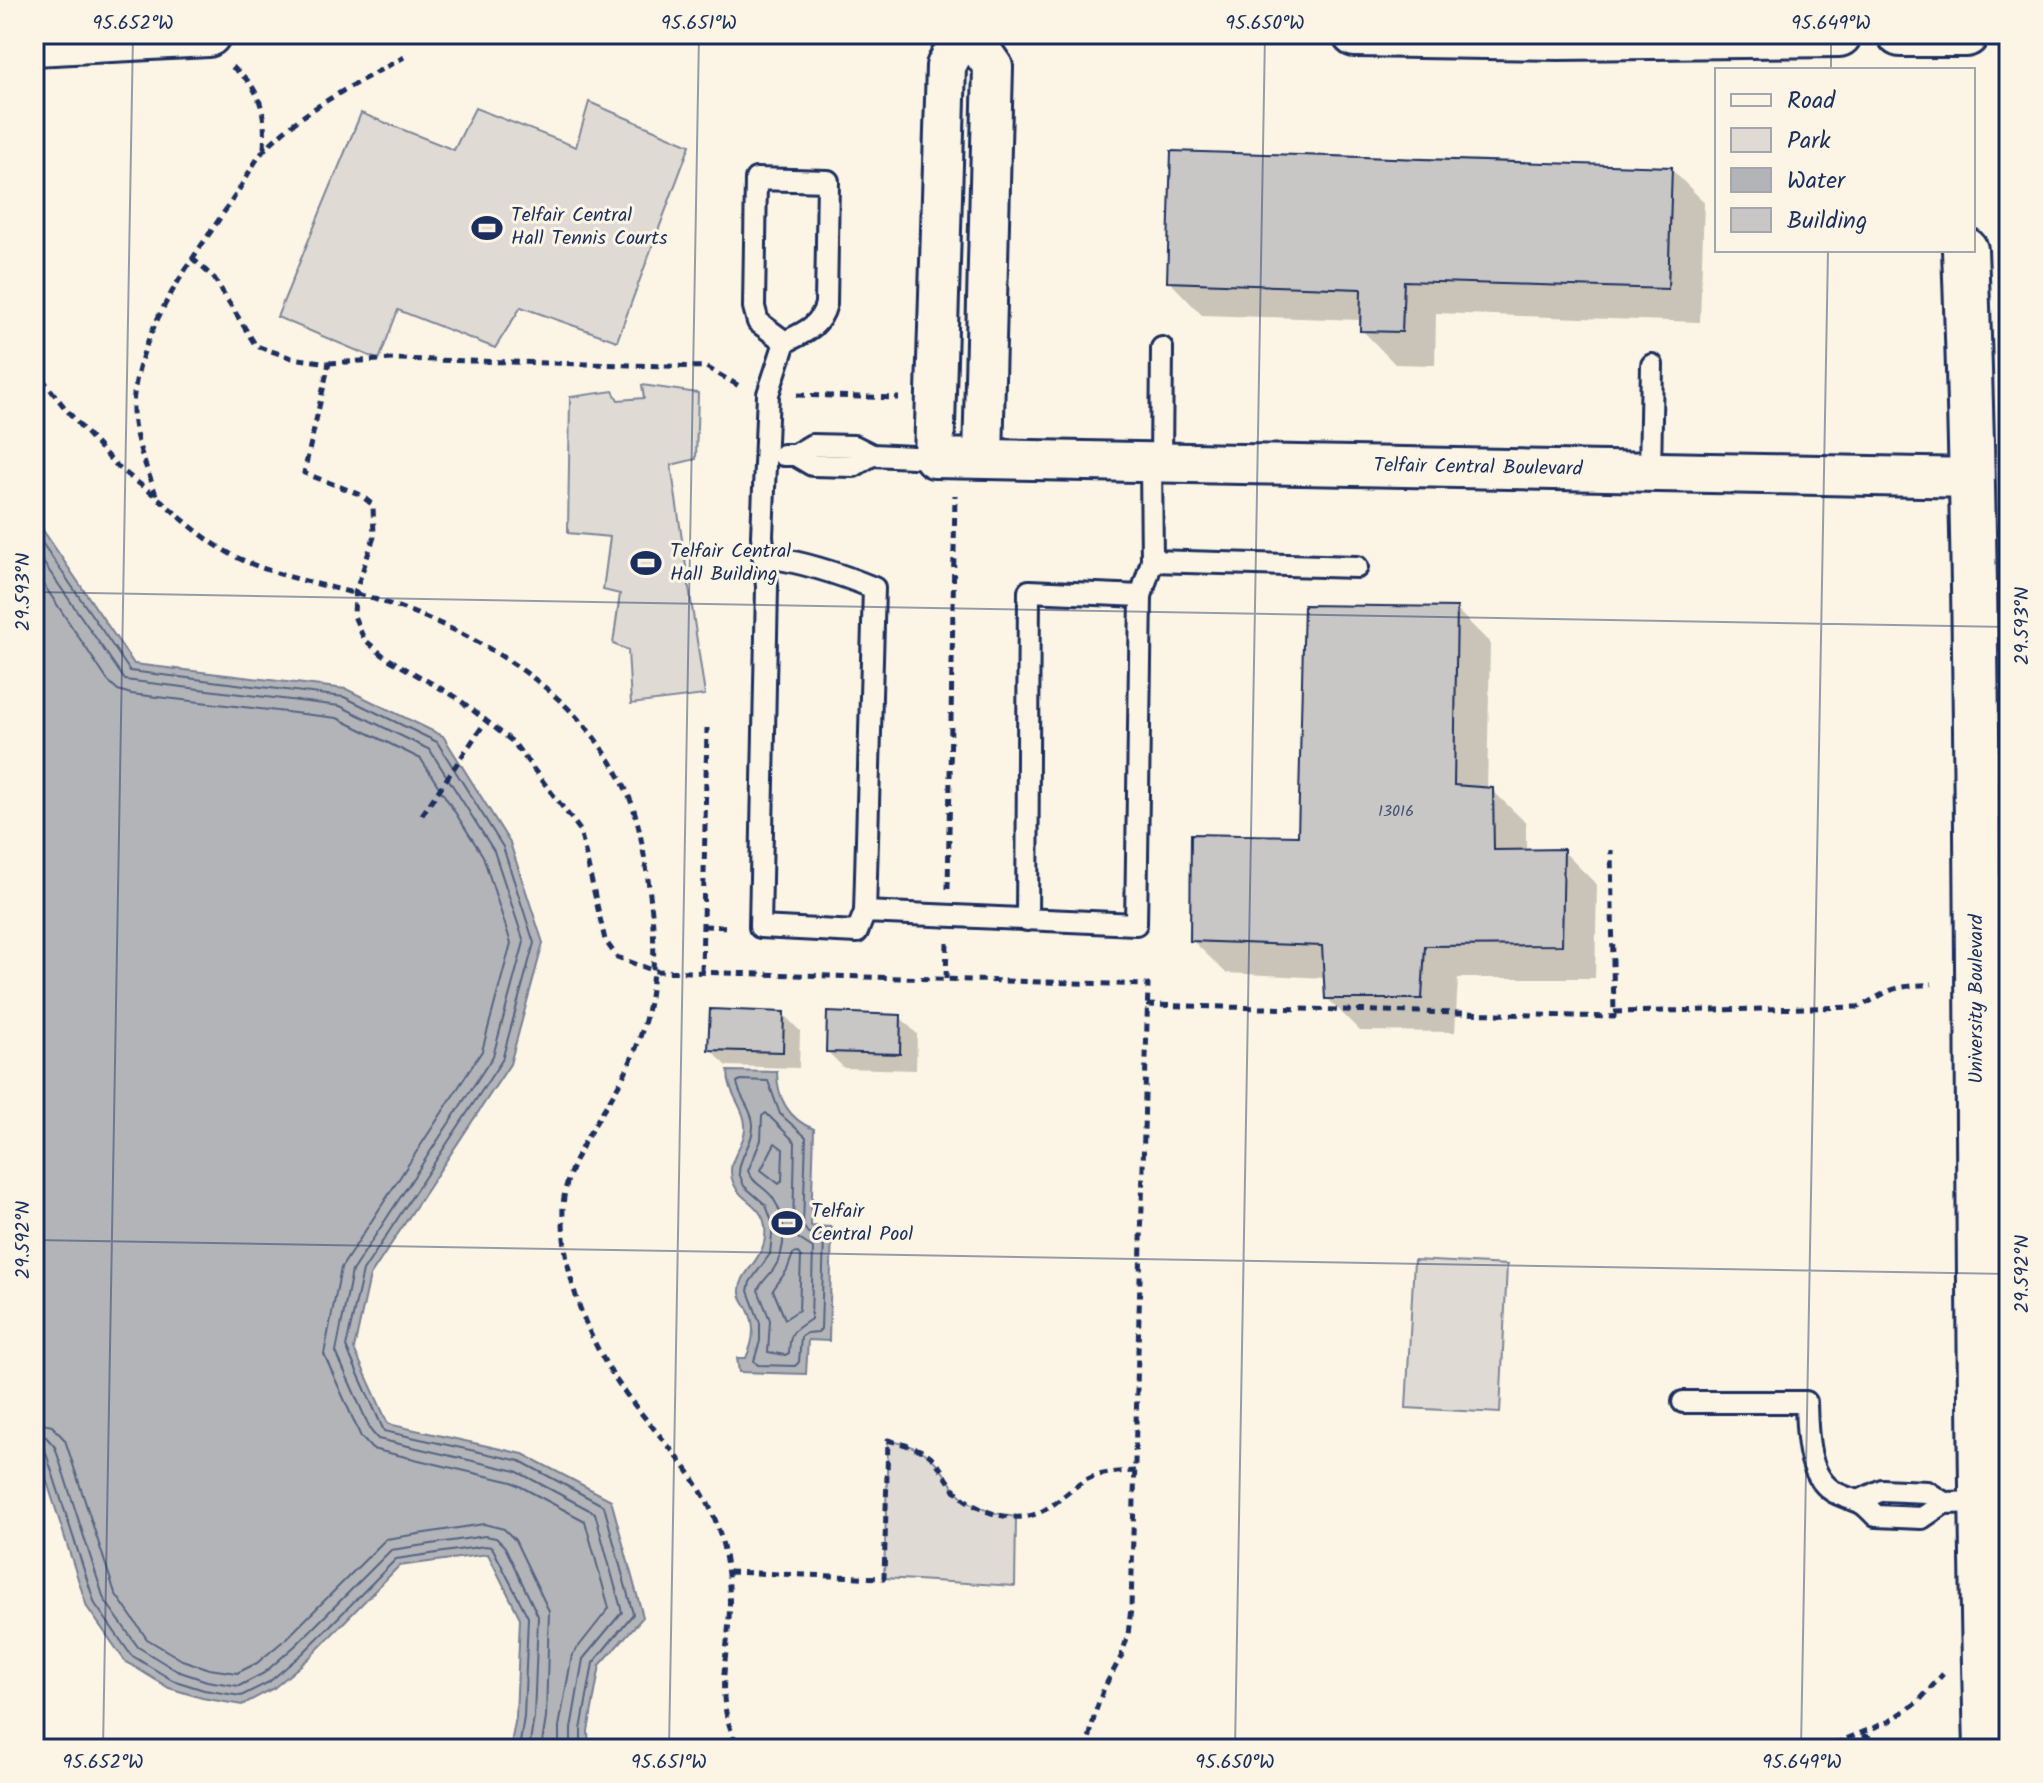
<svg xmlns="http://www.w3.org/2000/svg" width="2043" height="1783" viewBox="0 0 2043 1783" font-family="Kalam,sans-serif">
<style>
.green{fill:#dfdbd4;stroke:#7d8599;stroke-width:2}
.water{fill:#b2b4b8;stroke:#767f94;stroke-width:2}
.shadow{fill:#0003}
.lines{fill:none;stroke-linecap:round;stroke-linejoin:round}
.shore{stroke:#576482;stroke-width:2}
.building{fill:#c8c7c6;stroke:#1b2f5e;stroke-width:2}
.lane-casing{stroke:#1b2f5e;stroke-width:26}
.street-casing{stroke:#1b2f5e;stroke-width:44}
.secondary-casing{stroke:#1b2f5e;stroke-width:50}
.path{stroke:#1b2f5e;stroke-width:5;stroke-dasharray:8 6;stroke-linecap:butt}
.lane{stroke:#fcf5e5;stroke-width:20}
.street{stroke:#fcf5e5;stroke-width:38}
.secondary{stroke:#fcf5e5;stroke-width:44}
.ticks{fill:none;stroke:#1b2f5e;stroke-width:2;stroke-opacity:0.45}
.labels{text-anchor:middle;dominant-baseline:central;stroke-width:6;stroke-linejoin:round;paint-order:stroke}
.number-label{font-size:16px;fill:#465578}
.poi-label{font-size:20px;fill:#1b2f5e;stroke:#fcf5e5;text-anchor:start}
.street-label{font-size:20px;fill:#1b2f5e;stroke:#fcf5e5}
.neatline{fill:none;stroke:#1b2f5e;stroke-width:3}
.ticks-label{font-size:20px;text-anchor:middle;fill:#1b2f5e}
</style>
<rect width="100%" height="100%" fill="#fcf5e5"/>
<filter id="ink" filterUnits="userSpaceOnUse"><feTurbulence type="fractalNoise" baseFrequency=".0125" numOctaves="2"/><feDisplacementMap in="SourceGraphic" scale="16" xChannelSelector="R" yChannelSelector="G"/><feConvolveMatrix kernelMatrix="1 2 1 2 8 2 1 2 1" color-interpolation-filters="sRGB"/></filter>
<g filter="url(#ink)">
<!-- green -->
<g class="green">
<polygon points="589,102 690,145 617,341 521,307 495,348 398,310 379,360 277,317 361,113 454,150 475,108 576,147"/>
<polygon points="642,385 698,393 696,459 671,465 705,695 631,704 628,650 613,644 620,594 603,590 610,537 568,533 570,397 613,391 618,400 644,398"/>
<polygon points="1414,1260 1507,1265 1500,1413 1406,1408"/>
<path d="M888,1440C902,1444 919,1447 930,1457C940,1465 946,1477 954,1488C968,1507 993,1514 1016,1517L1015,1586L884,1578Z"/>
</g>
<!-- water -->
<g class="water">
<polygon points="34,517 134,664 346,689 443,736 510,843 543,943 510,1064 370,1276 354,1349 388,1424 523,1454 611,1500 643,1617 600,1665 588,1731 589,1749 510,1749 516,1717 520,1618 488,1554 399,1566 308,1659 274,1688 242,1705 202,1698 169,1688 125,1661 87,1607 34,1441"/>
<path d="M728,1071L777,1072C777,1098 789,1120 814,1129L811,1226L832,1227L829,1341L808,1340L806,1374L739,1372L737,1358H746C753,1343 756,1325 748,1310C746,1304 741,1300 740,1293C738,1270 769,1260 765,1226C762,1204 740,1201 733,1182C725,1161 743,1149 745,1130C747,1109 728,1096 728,1071Z"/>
</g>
<!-- shadow -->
<g class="shadow">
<polygon points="1671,169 1704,202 1700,322 1436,313 1435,365 1395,364 1362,330 1362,320 1202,315 1169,281"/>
<polygon points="1456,609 1490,643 1487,790 1492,790 1526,823 1526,852 1563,851 1597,885 1595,978 1458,978 1455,1032 1360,1031 1327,998 1326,978 1226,973 1192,940 1300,838"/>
<polygon points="783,1014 800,1031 799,1068 727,1066 710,1049"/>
<polygon points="900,1017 917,1034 916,1070 844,1068 828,1052"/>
</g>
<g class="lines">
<!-- shore -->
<g class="shore">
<polyline points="34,531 130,671 344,697 437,742 503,847 534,943 502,1060 363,1271 346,1347 384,1431 520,1461 604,1506 633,1614 593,1663 581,1730 581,1749"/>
<polyline points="34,549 125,680 340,706 430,750 494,851 524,942 493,1056 352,1271 336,1352 371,1431 378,1439 516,1471 595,1513 622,1612 583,1659 571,1729 571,1749"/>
<polyline points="34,570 108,681 118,690 131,694 337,718 421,759 483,856 511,943 482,1051 341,1268 324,1354 361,1437 372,1449 512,1482 585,1521 609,1608 572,1655 559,1727 559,1749"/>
<path d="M741,1080L768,1081L780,1114L806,1137L803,1226L808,1233L821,1235L824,1238L821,1329L818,1332L807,1333L801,1337L799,1362L795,1366L758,1365L754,1361L760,1341V1323L748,1291L750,1282L770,1254L773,1225L766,1205L744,1186L739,1173C739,1155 754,1143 753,1124C752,1108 739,1098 737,1082Z"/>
<path d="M766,1113L795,1142L793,1229L799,1239L813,1248L811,1319C794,1331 790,1329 789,1353L785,1355L768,1352L770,1320L758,1290C761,1282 768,1277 773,1270C787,1250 787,1219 773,1198C765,1187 753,1184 748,1171L761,1140L762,1116Z"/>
<polygon points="775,1143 783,1149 782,1181 779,1184 761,1170"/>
<polygon points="798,1253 801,1257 799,1310 785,1319 773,1290 787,1270 793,1254"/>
<polyline points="34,1422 52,1426 65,1440 115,1593 147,1639 182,1660 209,1669 237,1673 257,1663 288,1637 386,1539 484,1524 504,1529 515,1540 549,1611 546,1718 541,1749"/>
<polyline points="34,1434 46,1437 55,1447 104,1599 138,1647 177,1671 207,1681 239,1686 264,1673 296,1645 391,1550 485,1536 496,1538 505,1547 538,1616 534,1717 529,1749"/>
<polyline points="34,1444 41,1445 45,1450 95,1604 131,1655 172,1680 204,1690 241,1696 269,1682 303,1653 396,1559 485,1546 492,1547 528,1617 524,1717 519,1749"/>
</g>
</g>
<!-- building -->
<g class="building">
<polygon points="1171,151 1672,167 1668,289 1404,281 1402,332 1360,331 1361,289 1167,282"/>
<polygon points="1304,605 1457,607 1454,785 1493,788 1494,850 1564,849 1562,945 1425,946 1422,999 1325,999 1322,946 1190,941 1191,834 1298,836"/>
<polygon points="710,1009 784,1012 783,1052 708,1050"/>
<polygon points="827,1012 901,1015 900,1054 826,1052"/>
</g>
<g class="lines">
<!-- lane casing -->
<g class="lane-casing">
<g id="lane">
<path d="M785,342L758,322L754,307L756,179L828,181L826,304C820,327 805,332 785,342L768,394L762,536L767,587L760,927L857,932L865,912L1136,924L1141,596L1152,561L1151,462"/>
<polyline points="783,455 795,455 812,465 854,466 872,455"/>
<polyline points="795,455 812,445 854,446 872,455 934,458"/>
<polyline points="1161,462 1162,348"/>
<polyline points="1650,471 1652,365"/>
<path d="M763,556C802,562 838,573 874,588L865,912"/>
<polyline points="1152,561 1357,567"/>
<polyline points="1027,920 1029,591 1141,596"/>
<path d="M1683,1402H1806C1807,1432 1806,1479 1838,1494C1860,1504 1857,1496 1876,1516L1922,1518L1944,1503L1981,1502"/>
<polyline points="1861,1500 1882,1490 1927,1492 1944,1503"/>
</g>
</g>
<!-- street casing -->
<g class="street-casing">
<g id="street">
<polyline points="963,34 946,66 934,458 1974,478"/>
<polyline points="970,34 993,67 983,458"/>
</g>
</g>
<!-- secondary casing -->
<g class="secondary-casing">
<g id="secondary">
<polyline points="1355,34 1558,37 1839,34"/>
<polyline points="1900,34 1966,34"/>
<polyline points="34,43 208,34"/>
<path d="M1965,250C1984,749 1974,1249 1987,1749"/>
</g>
</g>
<!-- path -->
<g class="path">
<path d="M232,67C262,87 266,115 264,149"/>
<polyline points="192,258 214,278 256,346 292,358 329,363 304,473 359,494 373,505 374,537 355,593 354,616 364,639 385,657 456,697 513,742 580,830 605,940 617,957 655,971 1148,985 1131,1608 1128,1635 1121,1657 1104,1688 1095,1713 1087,1749"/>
<polyline points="329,363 394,359 706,367 741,387"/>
<path d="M34,367C58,401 85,433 114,463C129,477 147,489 163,502C185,522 208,542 234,556C272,575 312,582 353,593C461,622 579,685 627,792C637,813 641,838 645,861C659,943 660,1012 618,1086C597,1123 565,1164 563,1207C561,1269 584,1333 619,1384C651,1431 695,1467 716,1522C727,1553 731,1586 729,1619C726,1668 714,1704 740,1749"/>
<polyline points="797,395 899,398"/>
<path d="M156,495C147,467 132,436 133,406C137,330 192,260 233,199C244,183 253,162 266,148C305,108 356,84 404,57"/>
<polyline points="422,815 486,721"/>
<polyline points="948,889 955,495"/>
<polyline points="703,926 730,927"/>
<polyline points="702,972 707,728"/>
<polyline points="946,979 947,943"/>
<polyline points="1147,1005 1614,1017 1611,850"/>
<path d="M1614,1012L1858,1007C1869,1003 1876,997 1887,992C1901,985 1917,986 1932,984"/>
<path d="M728,1572L884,1578L888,1440C901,1444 917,1447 929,1455C940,1464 946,1479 955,1490C971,1509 1004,1521 1029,1516C1052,1511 1066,1491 1086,1480C1101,1472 1118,1472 1135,1471"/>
<polyline points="1863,1735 1899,1749"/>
<polyline points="1821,1749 1890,1721 1918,1702 1943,1674"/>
</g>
<!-- lane -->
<use href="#lane" class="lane"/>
<!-- street -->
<use href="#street" class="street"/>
<!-- secondary -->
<use href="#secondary" class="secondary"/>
</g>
</g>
<!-- ticks -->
<path class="ticks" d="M1831,70V34M34,592L2009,627M34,1240L2009,1274M103,1749L133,34M669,1749L699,34M1235,1749L1265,34M1801,1749L1828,250"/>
<!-- icons -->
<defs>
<g id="stadium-bare" transform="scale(2.4)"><path d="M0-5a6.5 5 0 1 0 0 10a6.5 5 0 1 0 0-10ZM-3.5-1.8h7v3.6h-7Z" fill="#1b2f5e" stroke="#fcf5e5" stroke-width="2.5" paint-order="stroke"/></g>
</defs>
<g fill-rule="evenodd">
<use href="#stadium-bare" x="487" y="228"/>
<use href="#stadium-bare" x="646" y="563"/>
<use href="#stadium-bare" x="787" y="1223"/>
</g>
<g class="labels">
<!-- number labels -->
<g class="number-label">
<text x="1396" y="811">13016</text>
</g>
<!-- poi labels -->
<g class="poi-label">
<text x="511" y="216">Telfair Central<tspan x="511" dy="23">Hall Tennis Courts</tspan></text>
<text x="670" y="552">Telfair Central<tspan x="670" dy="23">Hall Building</tspan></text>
<text x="811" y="1212">Telfair<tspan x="811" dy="23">Central Pool</tspan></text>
</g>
<!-- street labels -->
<g class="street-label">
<text transform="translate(1478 468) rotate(1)">Telfair Central Boulevard</text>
<text transform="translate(1977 999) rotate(-90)">University Boulevard</text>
</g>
</g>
<!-- margin -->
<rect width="2043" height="1783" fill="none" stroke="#fcf5e5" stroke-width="88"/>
<!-- legend -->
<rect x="1715" y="68" width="260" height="184" fill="#fcf5e5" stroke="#a2a6af" stroke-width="2"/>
<rect x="1731" y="94" width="40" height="12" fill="#fcf5e5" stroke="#a2a6af" stroke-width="2"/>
<text x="1787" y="108" font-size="24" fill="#1b2f5e">Road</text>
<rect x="1731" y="128" width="40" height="24" fill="#dfdbd4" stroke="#a2a6af" stroke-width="2"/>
<text x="1787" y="148" font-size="24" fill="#1b2f5e">Park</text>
<rect x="1731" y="168" width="40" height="24" fill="#b2b4b8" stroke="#a2a6af" stroke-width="2"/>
<text x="1787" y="188" font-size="24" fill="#1b2f5e">Water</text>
<rect x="1731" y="208" width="40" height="24" fill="#c8c7c6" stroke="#a2a6af" stroke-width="2"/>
<text x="1787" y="228" font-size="24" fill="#1b2f5e">Building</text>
<rect x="44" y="44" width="1955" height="1695" class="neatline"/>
<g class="ticks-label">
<text x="133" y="29">95.652°W</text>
<text x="699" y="29">95.651°W</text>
<text x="1265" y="29">95.650°W</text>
<text x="1831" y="29">95.649°W</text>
<text transform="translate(22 592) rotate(-90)" y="7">29.593°N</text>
<text transform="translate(2021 626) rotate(-90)" y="7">29.593°N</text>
<text transform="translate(22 1240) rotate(-90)" y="7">29.592°N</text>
<text transform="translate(2021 1274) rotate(-90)" y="7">29.592°N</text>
<text x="103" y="1768">95.652°W</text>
<text x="669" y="1768">95.651°W</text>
<text x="1235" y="1768">95.650°W</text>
<text x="1802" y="1768">95.649°W</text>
</g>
</svg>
